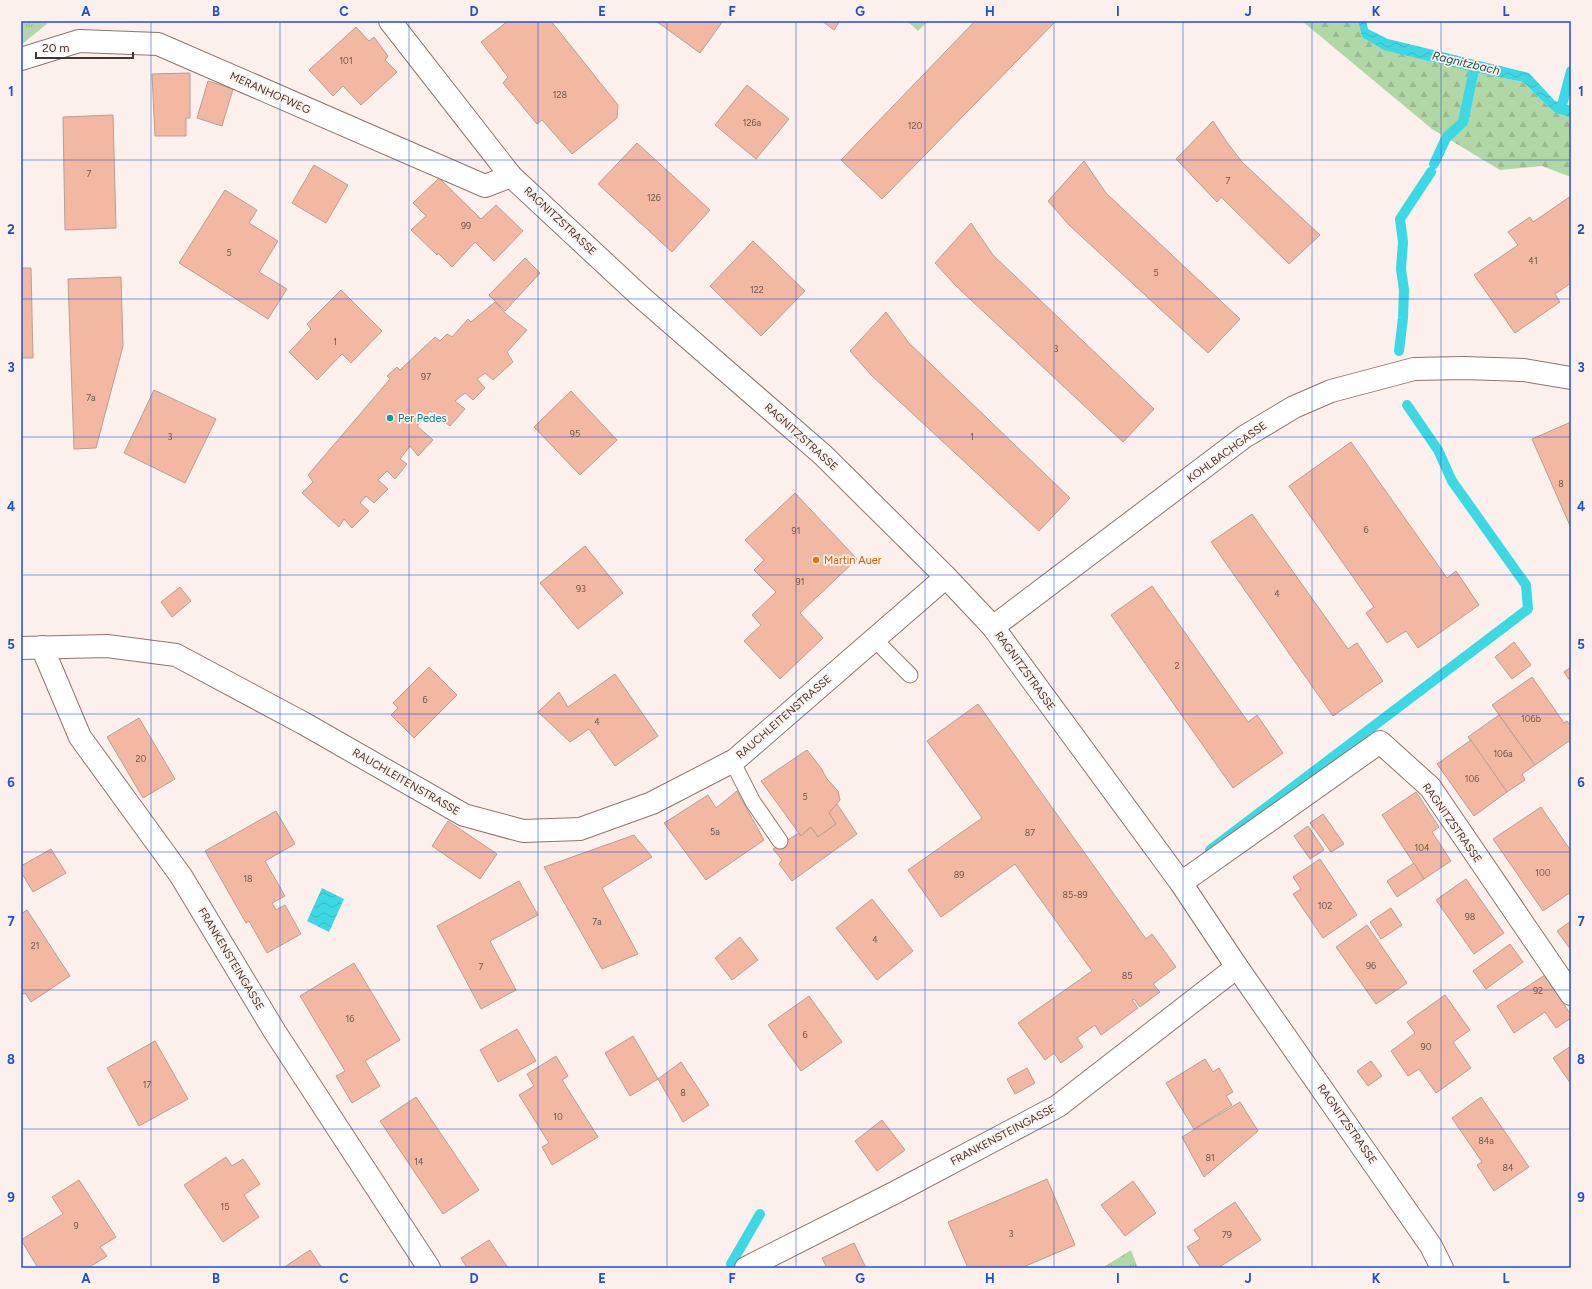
<svg xmlns="http://www.w3.org/2000/svg" width="1592" height="1289" viewBox="0 0 1592 1289" font-family="Figtree,sans-serif">
<style>
.grass{fill:url(#grass-tufts)}
.forest{fill:url(#forest-firs)}
.garden{fill:#b0d7a5}
.water{fill:url(#water-waves)}
.lines{fill:none;stroke-linecap:round;stroke-linejoin:round}
.stream{stroke:#3cd8e4;stroke-width:10}
.building{fill:#f3b8a2;stroke:#b99e94}
.lane-casing{stroke:#8f756c;stroke-width:17}
.street-casing{stroke:#8f756c;stroke-width:24}
.secondary-casing{stroke:#8f756c;stroke-width:24}
.lane{stroke:#fff;stroke-width:15}
.street{stroke:#fff;stroke-width:22}
.secondary{stroke:#fff;stroke-width:22}
.grid{fill:none;stroke:#1d4ed8;stroke-width:1;stroke-opacity:0.55}
.culture-dot{fill:#0f9aa8;stroke:#fcf0ec;stroke-width:1.5}
.food-dot{fill:#e8710a;stroke:#fcf0ec;stroke-width:1.5}
.labels{text-anchor:middle;dominant-baseline:central;stroke-width:3.5;stroke-linejoin:round;paint-order:stroke}
.number-label{font-size:9px;fill:#6e564e}
.street-label{font-size:11px;fill:#413632;stroke:#fcf0ec}
.culture-label{font-size:11px;fill:#0d838f;stroke:#fcf0ec;text-anchor:start}
.food-label{font-size:11px;fill:#c56008;stroke:#fcf0ec;text-anchor:start}
.water-label{font-size:12px;font-style:italic;fill:#125358;stroke:#fcf0ec}
.neatline{fill:none;stroke:#1d4ed8;stroke-width:1.5}
.grid-label{font-size:13px;text-anchor:middle;font-weight:bold;fill:#1d4ed8}
</style>
<defs>
<pattern id="grass-tufts" width="24" height="20" patternUnits="userSpaceOnUse"><rect width="24" height="20" fill="#b0d7a5"/><path d="M3 7l-1-3M5 7V3M7 7l1-3M15 17l-1-3M17 17v-4M19 17l1-3" fill="none" stroke="#99b98e"/></pattern>
<pattern id="forest-firs" width="22" height="20" patternUnits="userSpaceOnUse"><rect width="22" height="20" fill="#b0d7a5"/><path d="M5 1l3.5 6h-7zM16 11l3.5 6h-7z" fill="#99b98e"/></pattern>
<pattern id="water-waves" width="16" height="10" patternUnits="userSpaceOnUse"><rect width="16" height="10" fill="#3cd8e4"/><path d="M0 5q4-4 8 0t8 0" fill="none" stroke="#36bac4"/></pattern>
</defs>
<rect width="100%" height="100%" fill="#fcf0ec"/>
<!-- grass -->
<g class="grass">
<polygon points="21,21 48,23 21,45"/>
<polygon points="1131,1250 1138,1268 1102,1268"/>
</g>
<!-- forest -->
<polygon class="forest" points="1302,21 1358,21 1362,37 1478,73 1523,82 1554,112 1571,118 1571,177 1542,166 1500,170 1432,129"/>
<!-- garden -->
<polygon class="garden" points="907,21 928,21 918,31"/>
<!-- water -->
<g class="water">
<polygon points="1358,21 1366,21 1368,29 1388,39 1529,73 1555,101 1571,106 1571,118 1554,112 1523,82 1478,73 1384,50 1362,37"/>
<polygon points="322,888 344,899 329,932 307,921"/>
</g>
<g class="lines">
<!-- stream -->
<g class="stream">
<polyline points="1561,109 1571,71"/>
<polyline points="1434,164 1446,138 1463,122 1475,65"/>
<polyline points="1399,351 1403,318 1404,290 1401,269 1403,242 1400,219 1431,172"/>
<polyline points="1210,850 1528,609 1526,585 1452,481 1438,450 1407,405"/>
<polyline points="731,1264 760,1214"/>
</g>
</g>
<!-- building -->
<g class="building">
<polygon points="508,21 551,21 618,105 617,118 572,154 542,120 537,124 503,83 508,77 481,42"/>
<polygon points="656,21 723,21 700,53"/>
<polygon points="822,21 840,21 834,30"/>
<polygon points="975,21 1056,21 882,199 841,160"/>
<polygon points="356,27 369,41 374,37 388,56 385,60 397,72 361,105 343,86 333,96 309,70"/>
<polygon points="190,73 190,118 186,118 186,136 155,136 152,74"/>
<polygon points="208,81 233,89 222,126 197,118"/>
<polygon points="747,85 789,119 756,159 715,125"/>
<polygon points="113,115 116,228 65,230 63,117"/>
<polygon points="1213,121 1226,141 1242,162 1320,235 1289,264 1221,197 1217,202 1176,159"/>
<polygon points="637,143 710,210 672,252 598,184"/>
<polygon points="1084,161 1106,193 1240,319 1208,353 1069,225 1048,201"/>
<polygon points="314,165 348,185 326,223 292,203"/>
<polygon points="439,178 481,219 496,205 523,231 494,261 475,242 452,267 438,253 437,255 411,230 426,216 413,203"/>
<polygon points="225,190 257,210 249,223 278,241 259,272 287,289 268,319 179,263"/>
<polygon points="1571,196 1571,283 1555,294 1560,302 1515,333 1474,275 1518,245 1508,232 1530,217 1533,222"/>
<polygon points="971,223 993,255 1154,409 1123,442 956,286 935,263"/>
<polygon points="753,241 805,291 761,336 710,286"/>
<polygon points="525,258 540,273 505,311 489,295"/>
<polygon points="21,268 31,268 33,358 21,358"/>
<polygon points="121,277 123,346 96,448 74,449 68,279"/>
<polygon points="341,290 382,331 351,363 342,354 317,380 289,352 311,329 307,324"/>
<polygon points="495,302 507,315 527,330 507,352 513,362 493,380 485,373 477,379 485,388 473,400 465,393 455,401 465,409 450,426 430,411 417,426 433,440 418,456 410,446 400,459 407,464 395,479 387,471 378,480 388,489 374,503 366,496 360,503 369,511 352,528 344,519 339,527 302,493 313,482 308,475 390,379 387,376 397,367 400,370 435,337 440,341 447,334 452,337 468,319 471,322"/>
<polygon points="886,312 909,343 1070,498 1039,531 871,375 850,351"/>
<polygon points="154,390 216,419 185,483 124,453"/>
<polygon points="571,391 617,440 580,475 534,427"/>
<polygon points="1571,422 1571,528 1532,439"/>
<polygon points="1351,442 1447,578 1456,571 1479,605 1418,648 1406,631 1387,643 1366,613 1374,607 1289,486"/>
<polygon points="795,493 857,559 800,613 823,638 780,679 744,641 761,625 752,615 776,592 754,570 764,560 745,540"/>
<polygon points="1252,514 1348,649 1357,643 1383,681 1333,716 1211,542"/>
<polygon points="585,546 623,593 578,629 540,583"/>
<polygon points="1152,586 1248,722 1257,715 1283,753 1233,788 1111,615"/>
<polygon points="180,587 191,601 172,617 161,602"/>
<polygon points="1514,642 1531,665 1512,679 1495,657"/>
<polygon points="429,667 457,695 414,738 391,715 398,708 393,703"/>
<polygon points="1571,667 1571,682 1564,672"/>
<polygon points="615,674 658,736 615,766 589,729 570,742 538,712 559,692 568,707"/>
<polygon points="1532,677 1564,723 1567,721 1571,727 1571,745 1569,741 1535,765 1492,705"/>
<polygon points="978,704 1146,939 1152,934 1176,967 1153,984 1160,992 1140,1007 1134,999 1132,1000 1138,1008 1101,1035 1095,1025 1077,1038 1083,1047 1061,1063 1054,1053 1045,1060 1018,1023 1092,971 1015,864 941,917 908,870 982,818 927,741"/>
<polygon points="1499,715 1535,765 1522,774 1525,780 1507,792 1468,737"/>
<polygon points="139,718 175,779 143,798 107,737"/>
<polygon points="1471,740 1507,792 1474,816 1437,764"/>
<polygon points="807,750 821,768 827,779 838,791 840,800 829,813 836,824 818,837 811,827 801,836 761,781"/>
<polygon points="737,791 764,840 706,880 664,823 708,795 716,808"/>
<polygon points="1416,792 1439,827 1432,832 1451,861 1424,879 1382,815"/>
<polygon points="837,804 857,834 792,881 779,864 782,860 773,849 799,833 801,836 811,827 818,837 836,824 829,813"/>
<polygon points="1541,807 1571,851 1571,892 1543,911 1493,839"/>
<polygon points="276,811 295,844 265,861 285,896 272,903 276,910 285,905 301,934 267,953 249,921 246,923 205,851"/>
<polygon points="1323,814 1344,844 1331,852 1310,823"/>
<polygon points="448,821 497,854 480,879 432,846"/>
<polygon points="1308,826 1324,850 1310,859 1294,836"/>
<polygon points="634,835 652,857 602,888 638,954 602,969 544,867"/>
<polygon points="51,849 66,873 33,892 21,872 21,866"/>
<polygon points="1320,859 1357,915 1323,938 1293,894 1301,889 1293,877"/>
<polygon points="1414,863 1424,879 1397,897 1387,881"/>
<polygon points="1466,879 1504,933 1474,954 1436,900"/>
<polygon points="519,881 538,915 490,941 516,990 481,1009 437,926"/>
<polygon points="872,899 913,951 877,980 836,928"/>
<polygon points="1391,908 1402,925 1381,939 1370,922"/>
<polygon points="27,910 70,976 31,1002 25,993 21,995 21,914"/>
<polygon points="1571,921 1571,950 1557,931"/>
<polygon points="1367,925 1407,983 1376,1004 1336,947"/>
<polygon points="740,937 758,960 732,980 715,958"/>
<polygon points="1510,944 1523,962 1486,989 1473,971"/>
<polygon points="354,963 400,1040 365,1061 380,1086 352,1103 336,1076 345,1071 300,996"/>
<polygon points="1545,975 1571,1015 1571,1018 1556,1028 1545,1012 1514,1033 1497,1006"/>
<polygon points="1445,995 1470,1030 1453,1042 1471,1068 1436,1093 1419,1069 1408,1076 1391,1051 1415,1033 1407,1022"/>
<polygon points="809,996 842,1042 801,1071 768,1025"/>
<polygon points="517,1029 536,1061 498,1082 480,1050"/>
<polygon points="633,1036 658,1079 630,1096 605,1053"/>
<polygon points="155,1041 188,1099 139,1126 107,1068"/>
<polygon points="1571,1046 1571,1084 1553,1058"/>
<polygon points="556,1056 568,1076 562,1080 598,1137 552,1165 542,1147 549,1143 519,1095 534,1086 527,1074"/>
<polygon points="1205,1059 1213,1072 1219,1068 1233,1092 1226,1096 1232,1105 1194,1129 1166,1083"/>
<polygon points="1371,1061 1382,1076 1368,1086 1357,1071"/>
<polygon points="681,1062 709,1105 683,1122 658,1079"/>
<polygon points="1027,1068 1035,1083 1015,1094 1007,1079"/>
<polygon points="416,1097 479,1190 443,1214 380,1121"/>
<polygon points="1481,1097 1529,1167 1494,1191 1477,1165 1482,1162 1452,1118"/>
<polygon points="1240,1102 1258,1131 1204,1177 1182,1137"/>
<polygon points="882,1120 905,1150 877,1171 855,1141"/>
<polygon points="226,1157 232,1166 243,1159 260,1184 244,1195 259,1217 223,1242 184,1185"/>
<polygon points="1047,1179 1075,1245 1021,1268 968,1268 948,1222"/>
<polygon points="79,1180 116,1237 100,1247 107,1256 88,1268 38,1268 21,1240 63,1214 52,1197"/>
<polygon points="1133,1181 1156,1213 1125,1236 1101,1205"/>
<polygon points="1235,1202 1261,1240 1218,1268 1201,1268 1187,1247 1200,1239 1194,1230"/>
<polygon points="489,1240 508,1268 467,1268 461,1258"/>
<polygon points="854,1243 866,1268 827,1268 822,1258"/>
<polygon points="310,1250 322,1268 283,1268"/>
</g>
<g class="lines">
<!-- lane casing -->
<g class="lane-casing">
<g id="lane">
<polyline points="874,639 910,675"/>
<polyline points="732,761 753,802 780,841"/>
</g>
</g>
<!-- street casing -->
<g class="street-casing">
<g id="street">
<polyline points="21,59 79,41 158,44 485,186 511,176"/>
<polyline points="993,627 1244,437 1294,407 1331,391 1414,369 1464,368 1524,370 1571,378"/>
<polyline points="42,647 80,737 181,876 275,1032 429,1268"/>
<polyline points="21,648 107,646 176,655 303,723 464,815 523,831 580,829 652,803 735,760 946,577"/>
<polyline points="1181,883 1380,742 1430,787 1571,994"/>
<polyline points="746,1268 896,1192 1058,1106 1237,967"/>
</g>
</g>
<!-- secondary casing -->
<g class="secondary-casing">
<polyline id="secondary" points="390,21 511,176 640,296 823,455 946,577 993,627 1181,883 1237,967 1431,1246 1442,1268"/>
</g>
<!-- lane -->
<use href="#lane" class="lane"/>
<!-- street -->
<use href="#street" class="street"/>
<!-- secondary -->
<use href="#secondary" class="secondary"/>
</g>
<!-- grid -->
<path class="grid" d="M151,21V1268M280,21V1268M409,21V1268M538,21V1268M667,21V1268M796,21V1268M925,21V1268M1054,21V1268M1183,21V1268M1312,21V1268M1441,21V1268M21,160H1571M21,299H1571M21,437H1571M21,575H1571M21,714H1571M21,852H1571M21,990H1571M21,1129H1571"/>
<!-- markers -->
<circle class="culture-dot" cx="390" cy="418" r="4"/>
<circle class="food-dot" cx="816" cy="560" r="4"/>
<g class="labels">
<!-- number labels -->
<g class="number-label">
<text x="346" y="60">101</text>
<text x="560" y="94">128</text>
<text x="752" y="122">126a</text>
<text x="915" y="125">120</text>
<text x="89" y="173">7</text>
<text x="1228" y="180">7</text>
<text x="654" y="197">126</text>
<text x="466" y="225">99</text>
<text x="229" y="252">5</text>
<text x="1533" y="260">41</text>
<text x="1156" y="272">5</text>
<text x="757" y="289">122</text>
<text x="335" y="341">1</text>
<text x="1056" y="348">3</text>
<text x="426" y="376">97</text>
<text x="91" y="397">7a</text>
<text x="575" y="433">95</text>
<text x="170" y="436">3</text>
<text x="972" y="436">1</text>
<text x="1561" y="483">8</text>
<text x="1366" y="529">6</text>
<text x="796" y="530">91</text>
<text x="800" y="581">91</text>
<text x="581" y="588">93</text>
<text x="1277" y="593">4</text>
<text x="1177" y="665">2</text>
<text x="425" y="699">6</text>
<text x="1531" y="718">106b</text>
<text x="597" y="721">4</text>
<text x="1503" y="753">106a</text>
<text x="141" y="758">20</text>
<text x="1472" y="778">106</text>
<text x="805" y="796">5</text>
<text x="715" y="831">5a</text>
<text x="1030" y="832">87</text>
<text x="1422" y="847">104</text>
<text x="1543" y="872">100</text>
<text x="959" y="874">89</text>
<text x="248" y="878">18</text>
<text x="1075" y="894">85-89</text>
<text x="1325" y="905">102</text>
<text x="1470" y="916">98</text>
<text x="597" y="921">7a</text>
<text x="875" y="939">4</text>
<text x="35" y="945">21</text>
<text x="1371" y="965">96</text>
<text x="481" y="966">7</text>
<text x="1127" y="975">85</text>
<text x="1538" y="990">92</text>
<text x="350" y="1018">16</text>
<text x="805" y="1034">6</text>
<text x="1426" y="1046">90</text>
<text x="147" y="1084">17</text>
<text x="683" y="1092">8</text>
<text x="558" y="1116">10</text>
<text x="1486" y="1140">84a</text>
<text x="1210" y="1157">81</text>
<text x="419" y="1161">14</text>
<text x="1508" y="1167">84</text>
<text x="225" y="1206">15</text>
<text x="76" y="1225">9</text>
<text x="1011" y="1233">3</text>
<text x="1227" y="1234">79</text>
</g>
<!-- street labels -->
<g class="street-label">
<text transform="translate(270 93) rotate(24)">MERANHOFWEG</text>
<text transform="translate(560 221) rotate(43)">RAGNITZSTRASSE</text>
<text transform="translate(801 437) rotate(42)">RAGNITZSTRASSE</text>
<text transform="translate(1227 452) rotate(-36)">KOHLBACHGASSE</text>
<text transform="translate(1025 671) rotate(54)">RAGNITZSTRASSE</text>
<text transform="translate(784 717) rotate(-41)">RAUCHLEITENSTRASSE</text>
<text transform="translate(406 782) rotate(30)">RAUCHLEITENSTRASSE</text>
<text transform="translate(1452 823) rotate(55)">RAGNITZSTRASSE</text>
<text transform="translate(231 959) rotate(59)">FRANKENSTEINGASSE</text>
<text transform="translate(1347 1124) rotate(55)">RAGNITZSTRASSE</text>
<text transform="translate(1003 1135) rotate(-28)">FRANKENSTEINGASSE</text>
</g>
<!-- culture labels -->
<g class="culture-label">
<text x="398" y="418">Per Pedes</text>
</g>
<!-- food labels -->
<g class="food-label">
<text x="824" y="560">Martin Auer</text>
</g>
<!-- water labels -->
<g class="water-label">
<text transform="translate(1466 63) rotate(13)">Ragnitzbach</text>
</g>
</g>
<!-- border -->
<rect width="1592" height="1289" fill="none" stroke="#fcf0ec" stroke-width="44"/>
<!-- scale -->
<path d="M36 52v6h97v-6" fill="none" stroke="#413632" stroke-width="2"/>
<text x="42" y="52" font-size="12" fill="#413632" stroke="#fcf0ec" stroke-width="3" paint-order="stroke">20 m</text>
<rect x="22" y="22" width="1548" height="1245" class="neatline"/>
<g class="grid-label">
<text x="86" y="16">A</text>
<text x="216" y="16">B</text>
<text x="344" y="16">C</text>
<text x="474" y="16">D</text>
<text x="602" y="16">E</text>
<text x="732" y="16">F</text>
<text x="860" y="16">G</text>
<text x="990" y="16">H</text>
<text x="1118" y="16">I</text>
<text x="1248" y="16">J</text>
<text x="1376" y="16">K</text>
<text x="1506" y="16">L</text>
<text x="11" y="96">1</text>
<text x="1581" y="96">1</text>
<text x="11" y="234">2</text>
<text x="1581" y="234">2</text>
<text x="11" y="372">3</text>
<text x="1581" y="372">3</text>
<text x="11" y="511">4</text>
<text x="1581" y="511">4</text>
<text x="11" y="649">5</text>
<text x="1581" y="649">5</text>
<text x="11" y="787">6</text>
<text x="1581" y="787">6</text>
<text x="11" y="926">7</text>
<text x="1581" y="926">7</text>
<text x="11" y="1064">8</text>
<text x="1581" y="1064">8</text>
<text x="11" y="1202">9</text>
<text x="1581" y="1202">9</text>
<text x="86" y="1283">A</text>
<text x="216" y="1283">B</text>
<text x="344" y="1283">C</text>
<text x="474" y="1283">D</text>
<text x="602" y="1283">E</text>
<text x="732" y="1283">F</text>
<text x="860" y="1283">G</text>
<text x="990" y="1283">H</text>
<text x="1118" y="1283">I</text>
<text x="1248" y="1283">J</text>
<text x="1376" y="1283">K</text>
<text x="1506" y="1283">L</text>
</g>
</svg>
